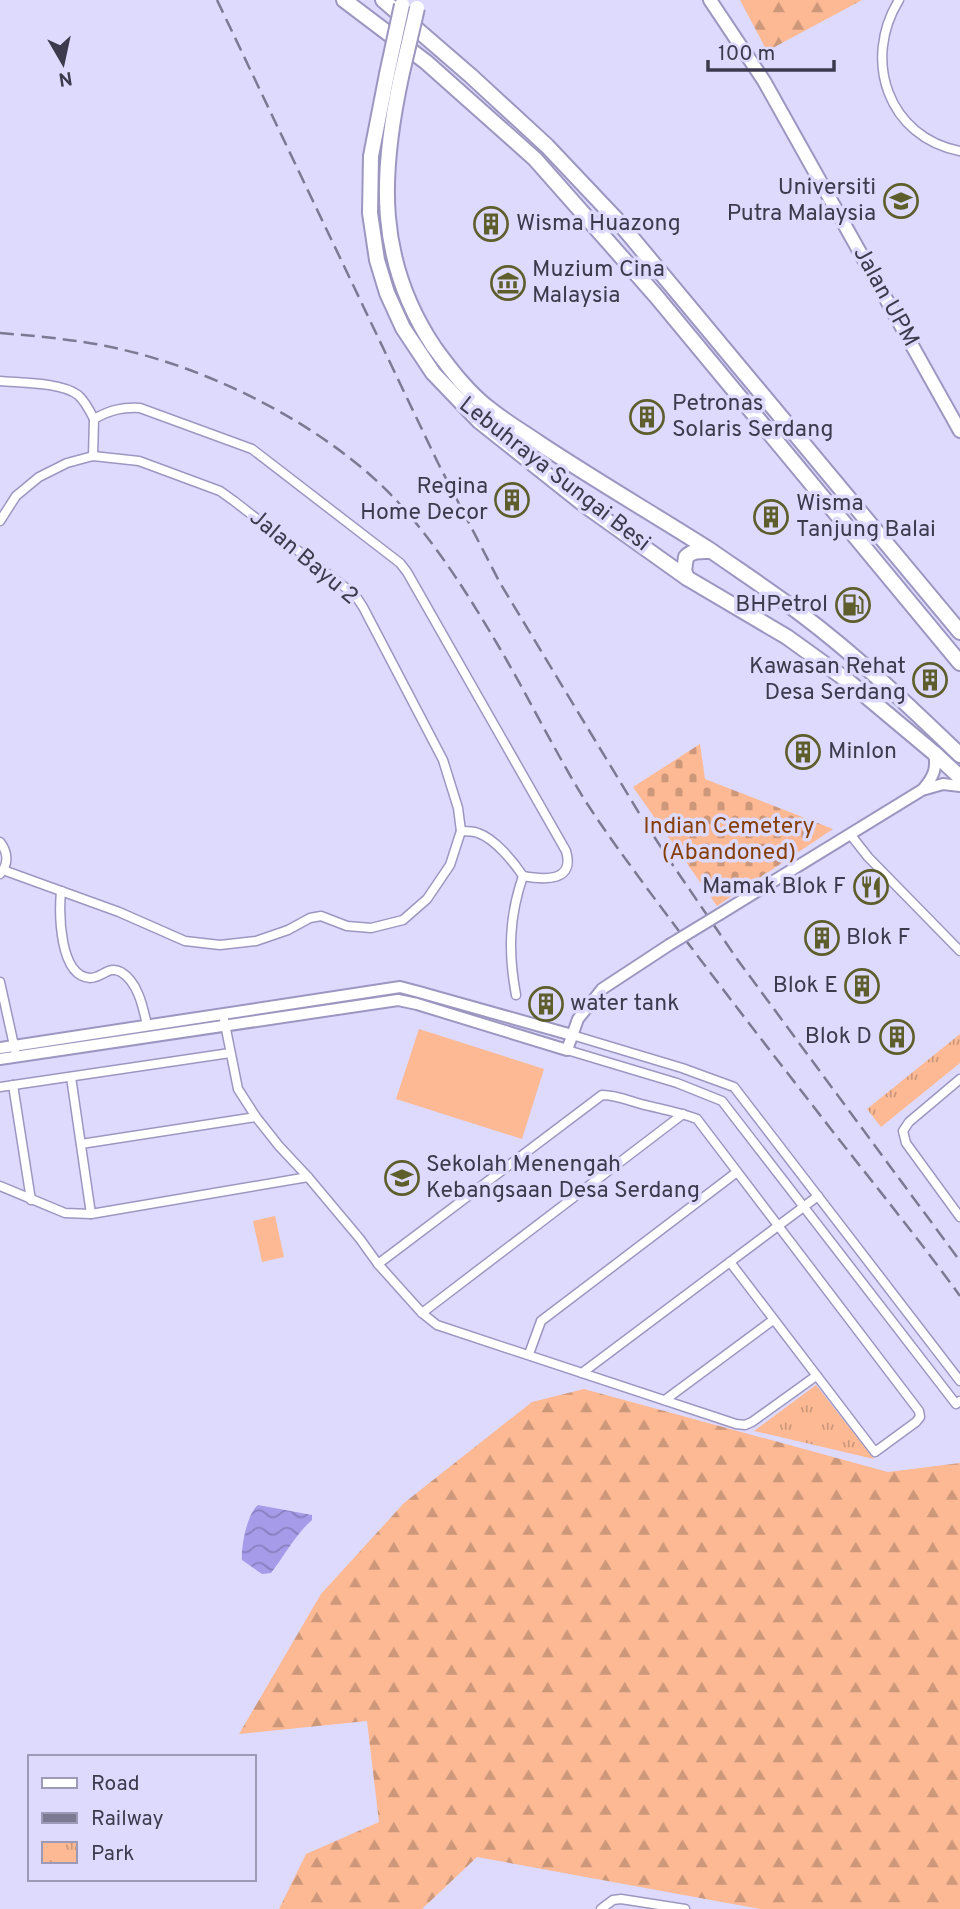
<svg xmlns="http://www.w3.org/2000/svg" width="960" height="1909" viewBox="0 0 960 1909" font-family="Overpass,sans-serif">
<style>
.forest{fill:url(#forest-firs)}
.cemetery{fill:url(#cemetery-stones)}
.park{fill:url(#park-tufts)}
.garden{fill:#fcb993}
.water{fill:url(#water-waves)}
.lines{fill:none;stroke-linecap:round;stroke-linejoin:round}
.street-casing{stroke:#9c97c1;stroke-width:11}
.secondary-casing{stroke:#9c97c1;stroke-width:14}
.primary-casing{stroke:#9c97c1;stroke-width:16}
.highway-casing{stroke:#9c97c1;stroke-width:18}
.street{stroke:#fff;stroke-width:8}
.secondary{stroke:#fff;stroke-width:10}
.primary{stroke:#fff;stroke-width:12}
.highway{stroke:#fff;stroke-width:14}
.rail{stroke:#7c7a93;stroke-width:2.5;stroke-dasharray:14 7;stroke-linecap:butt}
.secondary-bridge-casing{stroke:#9c97c1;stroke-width:14;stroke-linecap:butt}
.highway-bridge-casing{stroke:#9c97c1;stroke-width:18;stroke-linecap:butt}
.secondary-bridge{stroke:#fff;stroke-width:10}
.highway-bridge{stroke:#fff;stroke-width:14}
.labels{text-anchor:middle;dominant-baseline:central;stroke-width:7;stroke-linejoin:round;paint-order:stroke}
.poi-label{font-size:23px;fill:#3c3a4c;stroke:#dddafe;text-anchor:start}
.street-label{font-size:23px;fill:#3c3a4c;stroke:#dddafe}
.park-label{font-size:23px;fill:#863f0b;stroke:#dddafe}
</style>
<defs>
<pattern id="forest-firs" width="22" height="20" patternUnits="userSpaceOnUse" patternTransform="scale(1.75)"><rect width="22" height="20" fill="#fcb993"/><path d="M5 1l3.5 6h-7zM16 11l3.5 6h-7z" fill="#cd977a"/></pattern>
<pattern id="cemetery-stones" width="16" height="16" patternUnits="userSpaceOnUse" patternTransform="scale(1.75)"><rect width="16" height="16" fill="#fcb993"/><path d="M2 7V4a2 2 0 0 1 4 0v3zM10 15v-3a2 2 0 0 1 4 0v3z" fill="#cd977a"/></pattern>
<pattern id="park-tufts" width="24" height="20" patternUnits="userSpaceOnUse" patternTransform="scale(1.75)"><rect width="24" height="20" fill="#fcb993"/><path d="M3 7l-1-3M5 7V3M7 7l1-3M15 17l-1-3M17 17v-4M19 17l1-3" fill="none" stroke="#cd977a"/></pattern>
<pattern id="water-waves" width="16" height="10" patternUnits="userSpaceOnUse" patternTransform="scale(1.75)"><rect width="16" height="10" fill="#a69be9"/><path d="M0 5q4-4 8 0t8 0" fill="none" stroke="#887fbf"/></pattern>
</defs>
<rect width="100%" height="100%" fill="#dddafe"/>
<!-- forest -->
<g class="forest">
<polygon points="740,0 862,0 767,51"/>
<polygon points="584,1389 888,1472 960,1463 960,1909 760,1909 477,1857 422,1909 279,1909 306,1854 379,1822 367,1721 239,1734 321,1594 404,1503 532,1402"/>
</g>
<!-- cemetery -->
<polygon class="cemetery" points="700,744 705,779 833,829 717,906 633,787"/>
<!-- park -->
<g class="park">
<polygon points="960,1034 960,1063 881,1127 867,1109"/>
<polygon points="816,1385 874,1459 754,1431"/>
</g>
<!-- garden -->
<g class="garden">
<polygon points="419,1029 544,1069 522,1139 396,1099"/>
<polygon points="275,1216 284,1257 262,1262 253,1221"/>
</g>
<!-- water -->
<path class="water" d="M258,1505L312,1515V1520C295,1535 285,1555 271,1573L262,1574L242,1560C241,1546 247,1514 258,1505Z"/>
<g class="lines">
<!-- street casing -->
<g class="street-casing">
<g id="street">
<path d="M899,0C862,60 888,137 960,151"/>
<path d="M0,381C21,383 61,382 78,395C85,401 90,411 94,419"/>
<path d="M93,456L94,419C110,410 122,407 140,408L252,449L400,563L407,572L566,851C575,882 545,880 523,876"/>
<polyline points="0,521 16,496 39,477 67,463 93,456 139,461 220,491 234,501 355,595 363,607 443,760 458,808 461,831 450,865 427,899 403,920 371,928 347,926 321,916 310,918 288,930 256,941 220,945 185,941 119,912 3,870"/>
<path d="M461,831C466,831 473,831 478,833C495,839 513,861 523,876C509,917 508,952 516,995"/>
<polyline points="850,834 868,857 960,951"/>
<path d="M0,842C8,852 9,864 0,874"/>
<path d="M61,891C59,913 59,976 90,978C102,978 109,965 121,972C138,982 143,1007 147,1025"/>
<polyline points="0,982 15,1050"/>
<polyline points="223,1014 238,1089 256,1117 279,1146 308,1177 360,1239 378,1264 422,1313 437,1325 736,1424 745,1425 752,1422 816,1376"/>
<polyline points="572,1035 682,1068 734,1087 960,1381"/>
<polyline points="567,1050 677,1083 722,1101 956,1404 960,1401"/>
<polyline points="71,1077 91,1214"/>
<polyline points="960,1079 909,1122 903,1131 906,1143 960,1217"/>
<polyline points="13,1085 31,1200"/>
<polyline points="0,1087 230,1053"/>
<polyline points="81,1144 256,1117"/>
<polyline points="0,1186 65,1213 91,1214 308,1177"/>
<path d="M378,1264L602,1095C616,1095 627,1100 641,1104C660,1109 679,1112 697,1119L919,1411L920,1417L916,1422L875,1452L730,1262"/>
<polyline points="422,1313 683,1114"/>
<polyline points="529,1354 541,1321 737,1172"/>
<polyline points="582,1373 818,1196"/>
<polyline points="665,1400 773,1320"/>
<polyline points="601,1909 613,1900 621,1899 685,1909"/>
</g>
</g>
<!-- secondary casing -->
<g class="secondary-casing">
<g id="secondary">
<path d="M924,788C934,776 937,768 934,753"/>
<polyline points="720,914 922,790 943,784 960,786"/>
<polyline points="0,1048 400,987 419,992 572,1035"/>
<polyline points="0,1059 398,1000 417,1004 567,1050 578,1019 602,989 669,945"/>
</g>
</g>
<!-- primary casing -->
<g class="primary-casing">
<polyline id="primary" points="710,0 764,81 960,431"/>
</g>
<!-- highway casing -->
<g class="highway-casing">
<g id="highway">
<polyline points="344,0 426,62 535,159 656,296 960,663"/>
<polyline points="383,0 471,76 547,146 617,220 960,632"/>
<polyline points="387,74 371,156 370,213 377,260 387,293 403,328 433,373 479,421 586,506 687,578 787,637 848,681 934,753 960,777"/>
<path d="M401,77C380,175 376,260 434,347C450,369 469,394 491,410C506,422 523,432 539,443C595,480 653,514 710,550C740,571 772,592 801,614C857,656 909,706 960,755"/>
<path d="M687,578L684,571L686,557C693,550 700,551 710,551"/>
</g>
</g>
<!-- street -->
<use href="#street" class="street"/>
<!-- secondary -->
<use href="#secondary" class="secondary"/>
<!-- primary -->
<use href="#primary" class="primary"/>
<!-- highway -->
<use href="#highway" class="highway"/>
<!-- rail -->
<g class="rail">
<polyline points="217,0 438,463 500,583 642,818 668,858 737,959 960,1261"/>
<path d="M0,333C35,336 71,339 106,346C207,366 326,425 397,501C437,545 469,596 499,647C529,698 555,752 586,802C599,822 613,842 627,861C684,939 743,1016 803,1093C855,1161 910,1227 960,1296"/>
</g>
<!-- secondary-bridge casing -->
<g class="secondary-bridge-casing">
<polyline id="secondary-bridge" points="669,945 720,914"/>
</g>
<!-- highway-bridge casing -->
<g class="highway-bridge-casing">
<g id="highway-bridge">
<polyline points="387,74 402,5"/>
<polyline points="401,77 417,8"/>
</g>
</g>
<!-- secondary-bridge -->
<use href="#secondary-bridge" class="secondary-bridge"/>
<!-- highway-bridge -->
<use href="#highway-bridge" class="highway-bridge"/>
</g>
<!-- icons -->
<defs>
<g id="university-ring" transform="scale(1.75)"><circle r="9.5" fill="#dddafe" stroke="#5d5e2b" stroke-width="1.5"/><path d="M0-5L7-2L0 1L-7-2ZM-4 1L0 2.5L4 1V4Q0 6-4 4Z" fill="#5d5e2b"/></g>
<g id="building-ring" transform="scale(1.75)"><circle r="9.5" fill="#dddafe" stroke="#5d5e2b" stroke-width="1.5"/><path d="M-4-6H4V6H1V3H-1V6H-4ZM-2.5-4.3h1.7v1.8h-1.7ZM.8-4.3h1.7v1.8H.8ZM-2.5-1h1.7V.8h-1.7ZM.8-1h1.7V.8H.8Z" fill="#5d5e2b"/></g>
<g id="museum-ring" transform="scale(1.75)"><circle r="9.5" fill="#dddafe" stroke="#5d5e2b" stroke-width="1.5"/><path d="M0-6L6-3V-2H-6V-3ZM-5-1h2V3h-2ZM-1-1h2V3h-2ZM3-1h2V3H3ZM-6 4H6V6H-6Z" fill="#5d5e2b"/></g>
<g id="fuel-ring" transform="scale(1.75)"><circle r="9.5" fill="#dddafe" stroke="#5d5e2b" stroke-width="1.5"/><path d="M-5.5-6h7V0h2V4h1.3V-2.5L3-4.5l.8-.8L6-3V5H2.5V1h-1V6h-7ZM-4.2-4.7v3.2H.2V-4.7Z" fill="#5d5e2b"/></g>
<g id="restaurant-ring" transform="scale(1.75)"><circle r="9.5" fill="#dddafe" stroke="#5d5e2b" stroke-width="1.5"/><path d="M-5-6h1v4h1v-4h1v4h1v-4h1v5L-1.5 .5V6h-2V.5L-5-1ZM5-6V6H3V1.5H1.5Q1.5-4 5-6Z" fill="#5d5e2b"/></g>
<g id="school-ring" transform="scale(1.75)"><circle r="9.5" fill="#dddafe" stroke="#5d5e2b" stroke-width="1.5"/><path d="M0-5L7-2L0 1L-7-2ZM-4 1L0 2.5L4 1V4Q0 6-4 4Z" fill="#5d5e2b"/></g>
</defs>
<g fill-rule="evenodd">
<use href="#university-ring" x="901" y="201"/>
<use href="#building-ring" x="491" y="224"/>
<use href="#museum-ring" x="508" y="283"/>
<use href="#building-ring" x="647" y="417"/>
<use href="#building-ring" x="512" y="500"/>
<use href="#building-ring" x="771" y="517"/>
<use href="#fuel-ring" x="853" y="605"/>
<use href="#building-ring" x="930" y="680"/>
<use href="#building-ring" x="803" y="752"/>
<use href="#restaurant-ring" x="871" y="887"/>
<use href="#building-ring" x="822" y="938"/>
<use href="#building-ring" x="862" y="986"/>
<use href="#building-ring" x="546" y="1004"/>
<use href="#building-ring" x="897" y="1037"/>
<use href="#school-ring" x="402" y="1178"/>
</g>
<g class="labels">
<!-- poi labels -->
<g class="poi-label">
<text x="876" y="188" text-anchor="end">Universiti<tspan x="876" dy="26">Putra Malaysia</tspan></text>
<text x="516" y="224">Wisma Huazong</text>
<text x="532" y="270">Muzium Cina<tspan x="532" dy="26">Malaysia</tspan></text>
<text x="672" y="404">Petronas<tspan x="672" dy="26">Solaris Serdang</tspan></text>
<text x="488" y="487" text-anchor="end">Regina<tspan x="488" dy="26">Home Decor</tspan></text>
<text x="796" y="504">Wisma<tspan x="796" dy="26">Tanjung Balai</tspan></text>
<text x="828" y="605" text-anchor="end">BHPetrol</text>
<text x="906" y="667" text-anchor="end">Kawasan Rehat<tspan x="906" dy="26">Desa Serdang</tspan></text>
<text x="828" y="752">Minlon</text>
<text x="846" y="887" text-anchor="end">Mamak Blok F</text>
<text x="846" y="938">Blok F</text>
<text x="838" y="986" text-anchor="end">Blok E</text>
<text x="570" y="1004">water tank</text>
<text x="872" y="1037" text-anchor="end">Blok D</text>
<text x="426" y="1165">Sekolah Menengah<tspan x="426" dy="26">Kebangsaan Desa Serdang</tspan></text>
</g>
<!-- street labels -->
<g class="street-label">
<text transform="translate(885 297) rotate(61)">Jalan UPM</text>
<text transform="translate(554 475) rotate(38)">Lebuhraya Sungai Besi</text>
<text transform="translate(303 558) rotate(40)">Jalan Bayu 2</text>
</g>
<!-- park labels -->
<g class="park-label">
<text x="729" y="827">Indian Cemetery<tspan x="729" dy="26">(Abandoned)</tspan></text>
</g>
</g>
<!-- legend -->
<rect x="28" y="1755" width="228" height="126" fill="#dddafe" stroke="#9d9ab7" stroke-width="2"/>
<rect x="42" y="1778" width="35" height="10" fill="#ffffff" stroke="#9d9ab7" stroke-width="2"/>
<text x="91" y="1790" font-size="21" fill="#3c3a4c">Road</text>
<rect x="42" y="1813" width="35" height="10" fill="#7c7a93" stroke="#9d9ab7" stroke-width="2"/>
<text x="91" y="1825" font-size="21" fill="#3c3a4c">Railway</text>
<rect x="42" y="1842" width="35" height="21" fill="url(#park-tufts)" stroke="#9d9ab7" stroke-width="2"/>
<text x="91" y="1860" font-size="21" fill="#3c3a4c">Park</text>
<!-- north arrow -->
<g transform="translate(63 63) rotate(171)" stroke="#dddafe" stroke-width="5" paint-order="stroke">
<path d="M0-5L12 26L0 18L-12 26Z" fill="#3c3a4c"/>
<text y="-10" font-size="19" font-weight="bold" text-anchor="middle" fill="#3c3a4c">N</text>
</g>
<!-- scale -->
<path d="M708 60v10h126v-10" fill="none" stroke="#3c3a4c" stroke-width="3.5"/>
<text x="718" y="60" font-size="21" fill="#3c3a4c" stroke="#dddafe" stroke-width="5" paint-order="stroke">100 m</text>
</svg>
